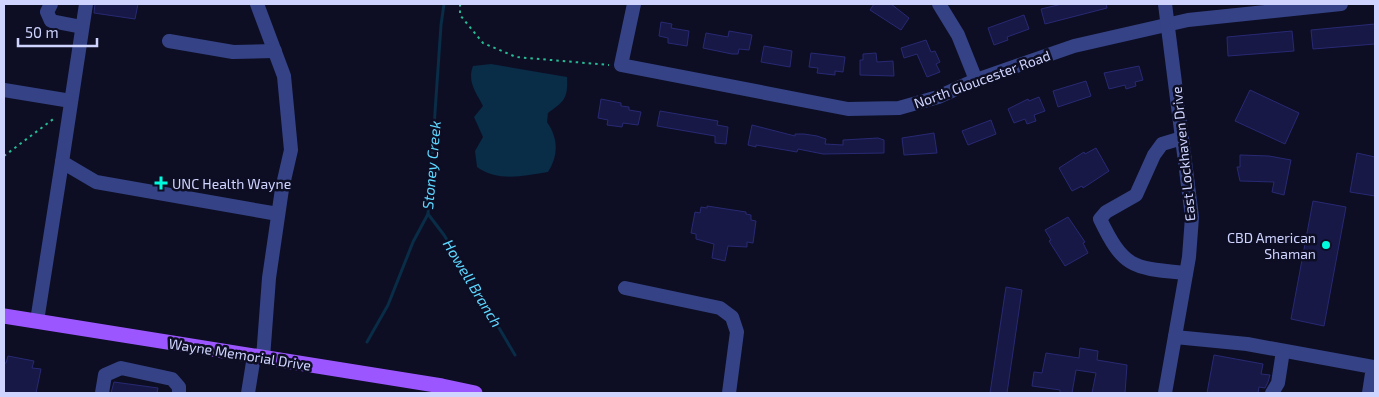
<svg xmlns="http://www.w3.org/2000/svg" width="1379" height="397" viewBox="0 0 1379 397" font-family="'Exo 2',sans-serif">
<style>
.water{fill:#092c47}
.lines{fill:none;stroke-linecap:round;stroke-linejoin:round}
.stream{stroke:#092c47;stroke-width:3}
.building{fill:#171846;stroke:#282973}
.path{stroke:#27bb93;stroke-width:2;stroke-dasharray:2.5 4;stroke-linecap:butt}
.minor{stroke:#354386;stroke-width:14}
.major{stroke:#9c56ff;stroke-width:15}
.poi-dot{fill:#00fade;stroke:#0d0e24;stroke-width:2}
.labels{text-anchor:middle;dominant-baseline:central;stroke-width:5;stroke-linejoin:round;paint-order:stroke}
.street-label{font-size:14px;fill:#cfd4ff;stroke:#0d0e24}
.poi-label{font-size:14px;fill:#cfd4ff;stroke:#0d0e24;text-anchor:start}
.water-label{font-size:15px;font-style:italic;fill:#5dd7ff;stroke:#0d0e24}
</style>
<rect width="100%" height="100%" fill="#0d0e24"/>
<!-- water -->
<path class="water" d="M491,64L567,77C568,98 565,101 548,113L547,122C558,138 559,155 548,172C524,176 497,182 477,167L475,151L483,137L474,117L483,106C476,92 467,82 473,66Z"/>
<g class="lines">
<!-- stream -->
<g class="stream">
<polyline points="428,214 444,235 515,355"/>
<polyline points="367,342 388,305 413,242 428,214 441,25 444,4"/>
</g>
</g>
<!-- building -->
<g class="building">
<polygon points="95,4 138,4 135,19 94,13"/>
<polygon points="874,4 891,4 909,18 901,30 870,10"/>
<polygon points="1062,4 1106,4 1107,8 1045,24 1041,9"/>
<polygon points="1024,15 1029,29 1007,37 1008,40 994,45 988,28"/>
<polygon points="661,22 672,24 671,28 689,31 687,46 668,43 668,38 659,36"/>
<polygon points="1375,24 1375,44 1313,49 1311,30"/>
<polygon points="729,31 752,35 749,50 739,49 738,54 732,54 703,48 706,33 728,37"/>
<polygon points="1292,31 1294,51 1228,56 1227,37"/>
<polygon points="926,40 931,52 935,51 940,62 936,64 940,72 927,77 917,54 904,58 901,48"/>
<polygon points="764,46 792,51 790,67 761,62"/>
<polygon points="811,53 845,57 843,72 835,71 835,75 817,73 818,68 809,67"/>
<polygon points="876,53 877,62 893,61 894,76 860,75 860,60 863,60 863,54"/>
<polygon points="1139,66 1143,80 1135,82 1136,86 1126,89 1125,85 1109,89 1104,73"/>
<polygon points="1086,81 1091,96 1058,107 1053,91"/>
<polygon points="1250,90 1299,113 1285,144 1235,121"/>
<polygon points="1039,97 1045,111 1034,115 1036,121 1027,124 1025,119 1014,123 1008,109 1028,99 1029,101"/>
<polygon points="601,99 621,103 621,106 629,107 629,110 641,112 638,125 623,123 622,127 607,125 608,120 598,118"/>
<polygon points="660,111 718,121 717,125 728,127 726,144 715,143 715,136 657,126"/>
<polygon points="991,120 996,134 968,145 962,131"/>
<polygon points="752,125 795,136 795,134 804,134 817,136 826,139 825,144 843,145 843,140 878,138 884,140 884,153 823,154 798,149 797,152 756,145 756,147 748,145"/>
<polygon points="934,133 937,153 904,155 902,138"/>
<polygon points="1096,148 1109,171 1083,188 1082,186 1072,191 1059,168 1084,152 1085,154"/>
<polygon points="1357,153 1375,157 1375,196 1350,192"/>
<polygon points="1240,155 1269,156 1291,160 1284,195 1272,192 1274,182 1240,181 1237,167 1240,167"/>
<polygon points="1313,201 1346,207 1324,326 1291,319"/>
<polygon points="707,206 746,212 746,214 751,215 751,220 756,221 753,243 747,242 747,247 728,246 725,261 712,258 714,244 696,239 696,234 691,233 695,212 700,213 701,207 707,208"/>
<polygon points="1068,217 1085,242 1083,243 1088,253 1065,266 1049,241 1051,240 1045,230"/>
<polygon points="1006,287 1022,290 1007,393 990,393"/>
<polygon points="1080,348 1098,351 1097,360 1127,365 1125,393 1092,393 1096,373 1076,370 1072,393 1060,393 1060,390 1032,386 1034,372 1042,373 1046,353 1079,358"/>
<polygon points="1214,355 1263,364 1261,374 1270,375 1268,382 1265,388 1259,387 1258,393 1207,393"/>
<polygon points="8,356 34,361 32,368 41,369 36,393 4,393 4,363 6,363"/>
<polygon points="114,382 158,388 157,393 111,393"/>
</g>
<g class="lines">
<!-- path -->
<g class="path">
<polyline points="460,4 460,15 483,43 516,57 609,65"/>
<polyline points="4,156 56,117"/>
</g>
<!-- minor -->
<g class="minor">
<polyline points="51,4 47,12 51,21 82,27"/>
<polyline points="86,4 62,162 96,182 278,214"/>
<polyline points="257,4 284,76 291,150 282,189 269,278 263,358"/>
<polyline points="634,4 621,65 848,109 899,108 938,97 976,80 1074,46 1188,20 1341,4"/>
<polyline points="939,4 958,35 976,80"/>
<polyline points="169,41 233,52 275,51"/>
<polyline points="4,90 71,101"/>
<path d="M1182,138L1162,144L1154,155L1136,195L1106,212L1100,219C1124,269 1133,268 1186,273"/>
<polyline points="625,288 720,308 732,317 737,332 729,393"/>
<polyline points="37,321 62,162"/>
<polyline points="1175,337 1247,344 1373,367 1369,393"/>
<polyline points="102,393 105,375 121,368 172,379 179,387 179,393"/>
<polyline points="248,393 254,356"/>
<polyline points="1165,393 1189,257 1192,217 1165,4"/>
<polyline points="1272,393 1278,383 1283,351"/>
</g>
<!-- major -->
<polyline class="major" points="4,316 442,386 475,393"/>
</g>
<!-- markers -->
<g class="poi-dot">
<path d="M158.5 175.5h5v5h5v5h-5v5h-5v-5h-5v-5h5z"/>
<circle cx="1326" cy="245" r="5"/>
</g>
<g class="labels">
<!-- street labels -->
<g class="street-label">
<text transform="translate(982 79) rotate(-20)">North Gloucester Road</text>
<text transform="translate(1183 154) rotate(-96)">East Lockhaven Drive</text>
<text transform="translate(240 354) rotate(9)">Wayne Memorial Drive</text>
</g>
<!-- poi labels -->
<g class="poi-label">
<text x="172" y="183">UNC Health Wayne</text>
<text x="1316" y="237" text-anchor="end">CBD American<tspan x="1316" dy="16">Shaman</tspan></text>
</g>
<!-- water labels -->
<g class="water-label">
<text transform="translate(431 165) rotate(-85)">Stoney Creek</text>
<text transform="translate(473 283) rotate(59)">Howell Branch</text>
</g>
</g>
<!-- border -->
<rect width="1379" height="397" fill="none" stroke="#cfd4ff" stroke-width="10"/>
<!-- scale -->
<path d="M18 38v8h79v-8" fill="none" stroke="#cfd4ff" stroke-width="2.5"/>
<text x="25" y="38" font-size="15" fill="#cfd4ff" stroke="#0d0e24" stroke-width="4" paint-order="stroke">50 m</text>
</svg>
